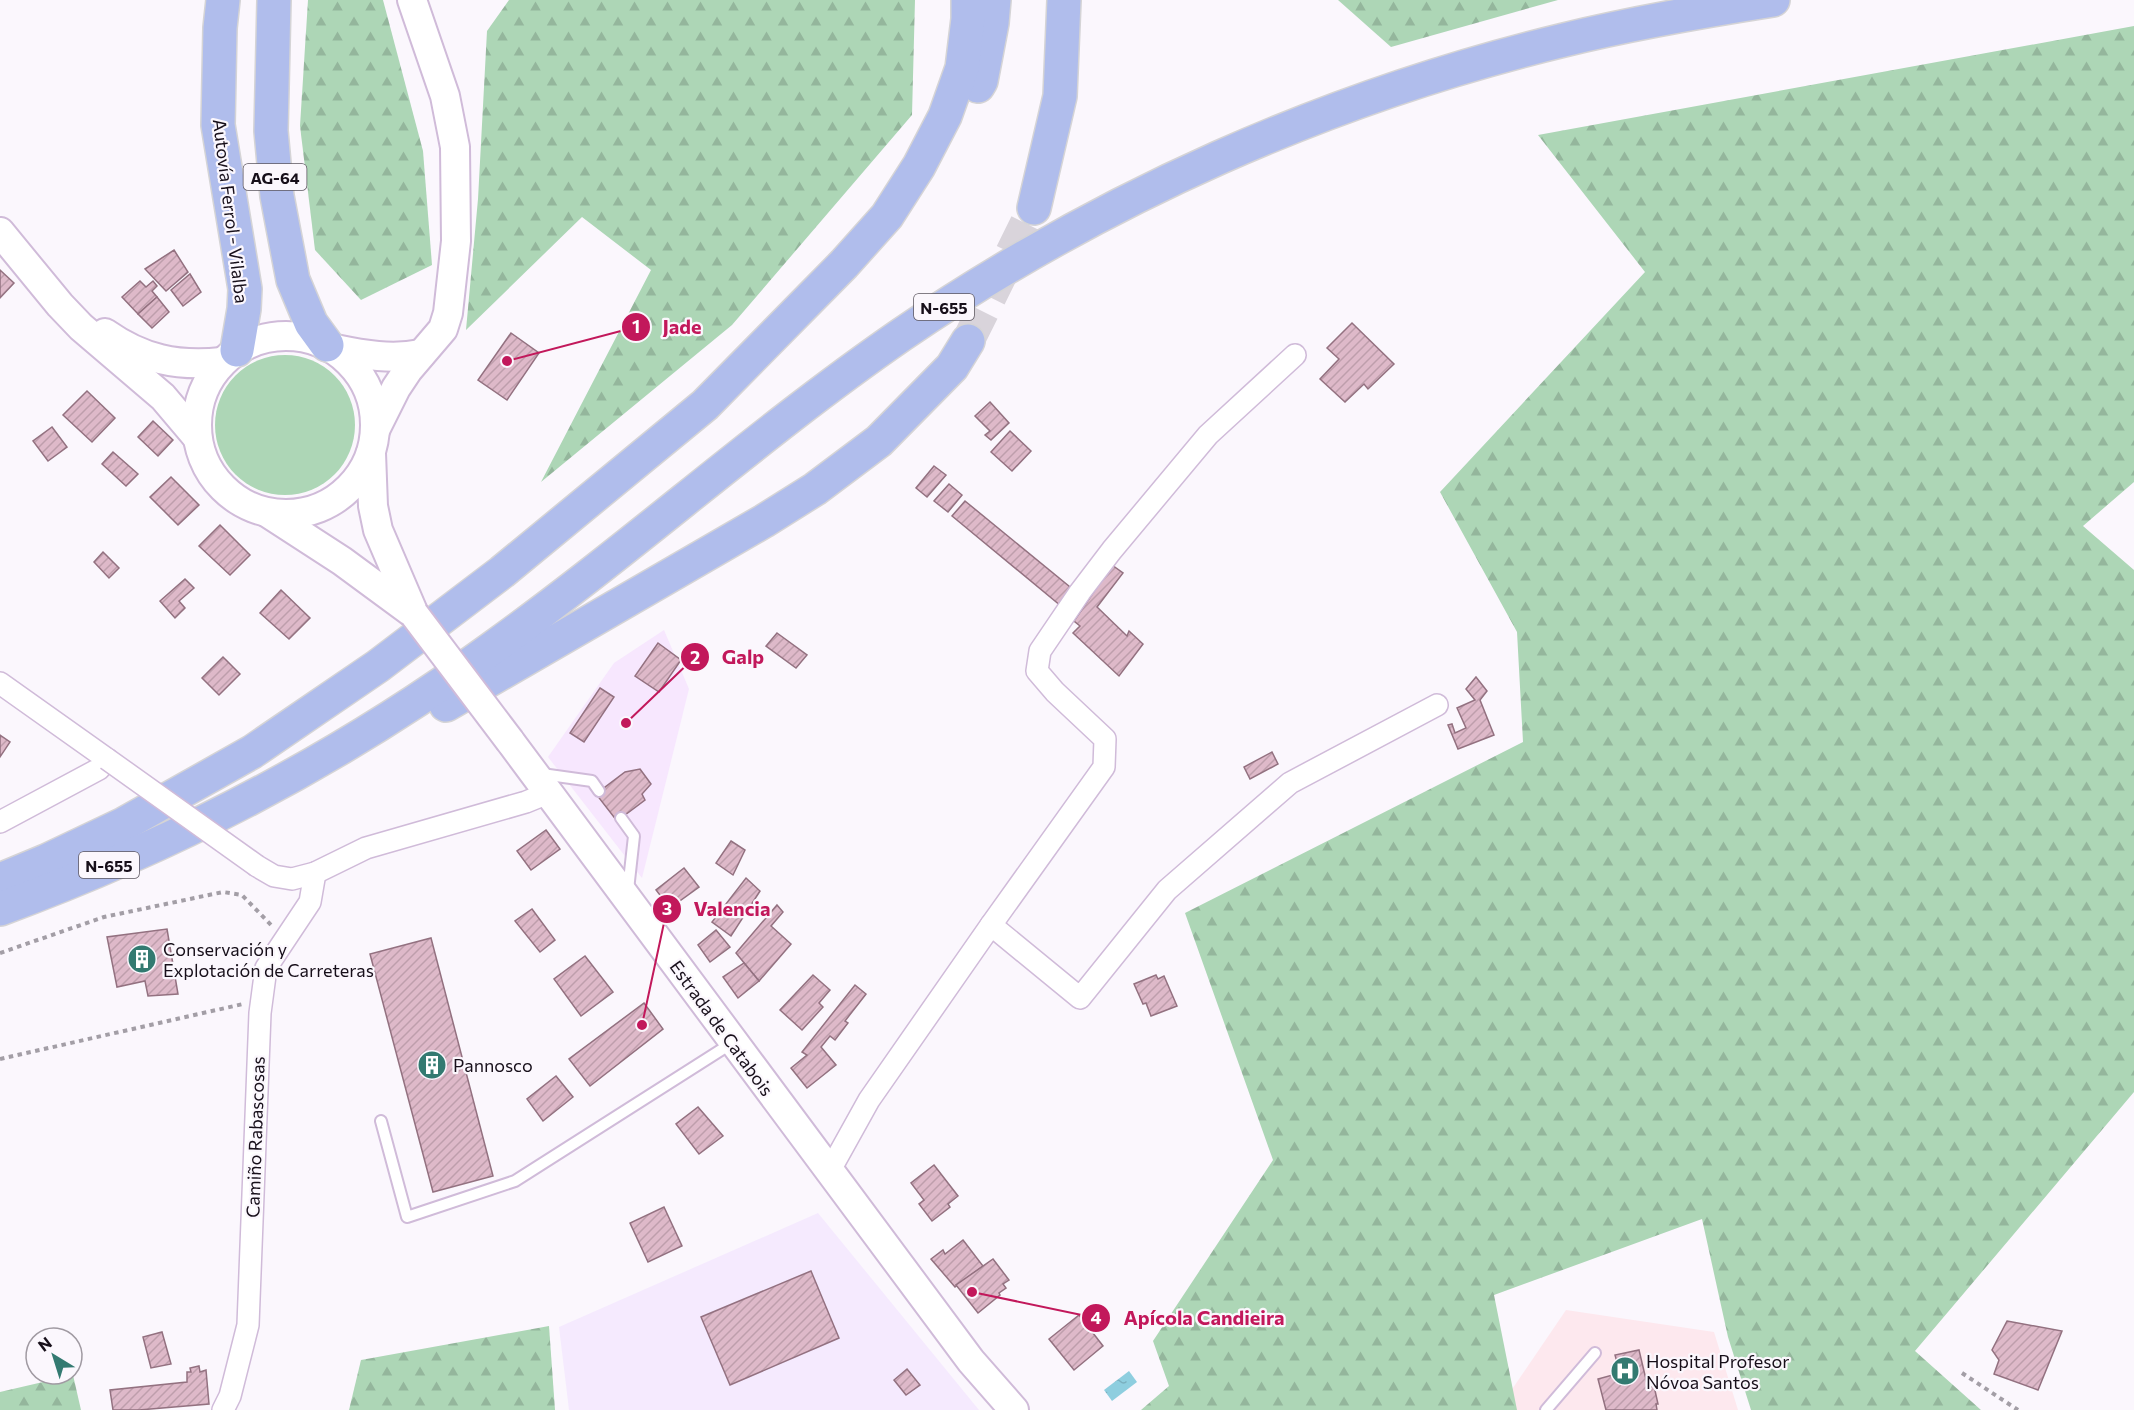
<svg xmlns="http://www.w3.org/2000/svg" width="2134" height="1410" viewBox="0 0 2134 1410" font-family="Commissioner,sans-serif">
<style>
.built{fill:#f7e7fe}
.industrial{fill:#f5eafe}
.medical{fill:#fde8ee}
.green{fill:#add6b6}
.forest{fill:url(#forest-firs)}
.water{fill:url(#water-ripples)}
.building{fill:url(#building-hatch);stroke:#937180;stroke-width:1.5}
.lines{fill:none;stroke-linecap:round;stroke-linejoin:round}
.highway-tunnel{stroke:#d9d4db;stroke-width:33;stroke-dasharray:33 16;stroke-linecap:butt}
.lane-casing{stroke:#d0bbd9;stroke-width:14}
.street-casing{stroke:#d0bbd9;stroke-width:24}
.secondary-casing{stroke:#d0bbd9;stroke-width:32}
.highway-casing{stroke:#d5d4d6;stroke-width:36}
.path{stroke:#a39ea6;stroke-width:4;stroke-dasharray:4.5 4.5;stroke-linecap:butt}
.lane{stroke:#fff;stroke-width:10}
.street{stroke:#fff;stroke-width:21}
.secondary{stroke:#fff;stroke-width:28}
.highway{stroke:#b0bdec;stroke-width:33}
.street-bridge-casing{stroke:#d0bbd9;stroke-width:24;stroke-linecap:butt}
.secondary-bridge-casing{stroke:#d0bbd9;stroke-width:32;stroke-linecap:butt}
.street-bridge{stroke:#fff;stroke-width:21}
.secondary-bridge{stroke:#fff;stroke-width:28}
.labels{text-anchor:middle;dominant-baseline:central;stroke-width:4.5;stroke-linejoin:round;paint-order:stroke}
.shield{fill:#fbf7fd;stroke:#5b555e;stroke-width:1.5}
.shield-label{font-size:16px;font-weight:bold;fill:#170f1a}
.street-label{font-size:18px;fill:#170f1a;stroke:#fbf7fd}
.poi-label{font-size:18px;fill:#170f1a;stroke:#fbf7fd;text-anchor:start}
.leader{fill:none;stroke:#c2185b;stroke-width:2}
.callout-dot{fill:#c2185b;stroke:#fbf7fd;stroke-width:2}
.mark-label{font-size:18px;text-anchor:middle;font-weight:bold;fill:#fff}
.callout-label{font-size:20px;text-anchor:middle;font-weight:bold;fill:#c2185b;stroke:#fbf7fd;stroke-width:4.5;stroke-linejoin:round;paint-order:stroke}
</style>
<defs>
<pattern id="forest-firs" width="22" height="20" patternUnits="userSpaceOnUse" patternTransform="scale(1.5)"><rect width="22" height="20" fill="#add6b6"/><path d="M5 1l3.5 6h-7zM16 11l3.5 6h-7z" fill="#94b69c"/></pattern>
<pattern id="water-ripples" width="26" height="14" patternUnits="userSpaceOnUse" patternTransform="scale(1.5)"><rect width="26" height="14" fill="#8ecedf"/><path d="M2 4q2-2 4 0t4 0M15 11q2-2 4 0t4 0" fill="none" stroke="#7ab0bf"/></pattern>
<pattern id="building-hatch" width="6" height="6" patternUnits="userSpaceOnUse" patternTransform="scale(1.5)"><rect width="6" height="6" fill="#deb9c9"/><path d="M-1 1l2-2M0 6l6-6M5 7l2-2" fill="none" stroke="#be9eac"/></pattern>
</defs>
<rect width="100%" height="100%" fill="#fbf7fd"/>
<!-- built -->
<polygon class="built" points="664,630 689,689 642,878 548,757 614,663"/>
<!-- industrial -->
<polygon class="industrial" points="818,1213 979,1410 569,1410 559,1327"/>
<!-- medical -->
<polygon class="medical" points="1566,1310 1714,1332 1738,1410 1498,1410"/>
<!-- green -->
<circle class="green" cx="285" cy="425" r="70"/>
<!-- forest -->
<g class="forest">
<polygon points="308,0 383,0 423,151 432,265 361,300 315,250 300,126"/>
<polygon points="509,0 915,0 912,115 732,325 541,482 651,270 582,217 466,330 478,199 487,31"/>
<polygon points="1338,0 1558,0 1391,47"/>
<polygon points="2134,26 2134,482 2083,526 2134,570 2134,1092 1915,1351 1981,1410 1751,1410 1728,1337 1702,1219 1494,1295 1517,1410 1141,1410 1169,1386 1153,1341 1273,1160 1185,913 1523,742 1517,632 1440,492 1645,272 1538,135"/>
<polygon points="549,1326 555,1410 349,1410 361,1360"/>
<polygon points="73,1375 81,1410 0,1410 0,1392"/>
</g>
<!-- water -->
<polygon class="water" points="1129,1371 1137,1382 1112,1401 1104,1390"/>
<!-- building -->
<g class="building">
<polygon points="174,250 188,272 166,291 145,269"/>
<polygon points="0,270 14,283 0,298"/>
<polygon points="190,274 201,292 183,306 171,290"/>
<polygon points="140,281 146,287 153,281 157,286 152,291 157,297 138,314 122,297"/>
<polygon points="157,297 169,312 152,328 138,314"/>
<polygon points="1352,323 1394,364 1368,389 1364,384 1345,402 1320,379 1339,359 1327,348"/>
<polygon points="511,333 539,353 507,400 478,380"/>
<polygon points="87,391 115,418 92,442 63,415"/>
<polygon points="990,402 1009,423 991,440 985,435 990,431 975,416"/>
<polygon points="153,421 173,440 158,456 138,437"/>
<polygon points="52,427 67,447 48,461 33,441"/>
<polygon points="1010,431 1031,451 1012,471 991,452"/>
<polygon points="113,452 138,474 126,486 102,464"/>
<polygon points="934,466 946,475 927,497 916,488"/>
<polygon points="171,477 199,505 178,525 150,497"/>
<polygon points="949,484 962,495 948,512 934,501"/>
<polygon points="965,501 1075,591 1061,606 952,516"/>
<polygon points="220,525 250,555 230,575 199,546"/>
<polygon points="103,552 119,568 109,578 94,562"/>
<polygon points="1112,565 1123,573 1097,607 1127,636 1129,631 1143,644 1119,676 1073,633 1080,626 1074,621"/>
<polygon points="185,579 194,588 179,601 185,608 175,618 160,601"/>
<polygon points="281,590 310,618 289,639 260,613"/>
<polygon points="777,633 807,655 796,668 766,646"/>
<polygon points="658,643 681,660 659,692 635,676"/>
<polygon points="223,657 240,674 219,695 202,678"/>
<polygon points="1476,677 1487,691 1480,700 1494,735 1458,749 1448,725 1452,724 1455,733 1466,728 1457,708 1475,700 1466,689"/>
<polygon points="600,688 614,697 584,742 570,733"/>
<polygon points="0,735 10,742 0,757"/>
<polygon points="1272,752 1278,764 1250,779 1244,767"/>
<polygon points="640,769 651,784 642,794 645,800 617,821 596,794 625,772"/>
<polygon points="546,830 560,849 531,870 517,851"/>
<polygon points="731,841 745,850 733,875 716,863"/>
<polygon points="684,868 699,887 670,908 656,890"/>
<polygon points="746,878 760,891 731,936 712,922"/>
<polygon points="777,905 783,912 771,926 791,944 759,981 736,953"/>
<polygon points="532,909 555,940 540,952 515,921"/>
<polygon points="167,929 178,994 148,996 145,981 117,987 107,937"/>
<polygon points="716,930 730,947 710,962 698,945"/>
<polygon points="431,938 493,1176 433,1192 370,954"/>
<polygon points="585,956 613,992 581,1016 554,979"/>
<polygon points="744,963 759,981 738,998 723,977"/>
<polygon points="813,975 830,990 819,1003 823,1007 802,1030 780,1010"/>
<polygon points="1156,975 1158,979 1164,976 1177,1006 1151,1016 1146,1003 1143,1004 1134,984"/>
<polygon points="855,985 866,994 845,1021 848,1023 835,1040 830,1036 821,1047 836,1065 807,1088 791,1068 807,1055 802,1052"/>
<polygon points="644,1003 663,1029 590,1086 569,1059"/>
<polygon points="556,1076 573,1097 543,1121 527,1099"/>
<polygon points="698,1107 723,1136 699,1154 676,1124"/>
<polygon points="934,1165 958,1196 948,1204 950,1207 932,1221 919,1204 924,1200 911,1183"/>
<polygon points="664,1207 682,1246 648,1262 630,1223"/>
<polygon points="963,1240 983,1266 955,1287 931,1259 943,1250 945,1254"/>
<polygon points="993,1259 1009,1280 1003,1284 1006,1288 999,1293 1000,1295 978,1313 956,1285"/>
<polygon points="811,1271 839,1338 730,1385 701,1317"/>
<polygon points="1079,1315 1103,1346 1074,1370 1049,1339"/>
<polygon points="2007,1321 2062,1331 2038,1390 1994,1374 1999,1360 1992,1350"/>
<polygon points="162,1332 171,1364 151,1368 143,1337"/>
<polygon points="1639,1350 1648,1388 1654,1386 1658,1404 1656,1404 1657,1410 1606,1410 1598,1379 1620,1373 1615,1355"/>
<polygon points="199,1366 200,1372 206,1370 209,1404 139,1410 113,1410 110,1390 187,1382 187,1372 191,1372 190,1368"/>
<polygon points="907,1369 920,1385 906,1395 894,1380"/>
</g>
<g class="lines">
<!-- highway-tunnel -->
<polyline class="highway-tunnel" points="968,341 1034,208"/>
<!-- lane casing -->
<g class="lane-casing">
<g id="lane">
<polyline points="542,774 592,781 599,791"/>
<polyline points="621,818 634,836 628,890"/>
<polyline points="381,1121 407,1217 515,1181 732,1043"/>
<polyline points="1546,1410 1595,1353"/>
</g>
</g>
<!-- street casing -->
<g class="street-casing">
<g id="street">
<polyline points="0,683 107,759 99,769 0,822"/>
<polyline points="257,866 274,876 292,879 315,873 366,848 526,802 548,793"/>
<polyline points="991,925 1080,998 1167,890 1290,783 1437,705"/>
<polyline points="829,1172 869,1100 991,925 1104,767 1105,739 1055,692 1037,671 1040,651 1080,592 1112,550 1208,435 1295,355"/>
<polyline points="223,1410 230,1396 248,1325 260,1013 266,968 310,902 315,873"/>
</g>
</g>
<!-- secondary casing -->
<g class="secondary-casing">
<g id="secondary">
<polyline points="0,232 60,305 81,327 163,397 196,436"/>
<path d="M105,333C142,359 177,367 222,362"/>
<circle cx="286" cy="425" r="89"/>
<path d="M335,349C364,355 392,360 421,354"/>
<polyline points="376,428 396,388 408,370 443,329 448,313 456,241 455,147 445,96 412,0"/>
<polyline points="371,453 373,506 378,530 414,614"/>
<polyline points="268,513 342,561 414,614"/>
<polyline points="510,741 971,1361 1014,1410"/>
</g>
</g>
<!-- highway casing -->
<g class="highway-casing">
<g id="highway">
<polyline points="223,0 220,28 218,125 245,289 244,309 237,350"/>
<polyline points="274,0 271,131 277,196 293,280 311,323 327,345"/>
<polyline points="978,86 981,81 992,23 994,0"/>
<polyline points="1034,208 1060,96 1064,0"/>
<polyline points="446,705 764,521 815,489 879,441 952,367 968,341"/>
<polyline points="0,880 46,861 124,824 252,752 378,666 502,572 705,405 844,264 887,216 919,166 945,116 962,68 968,19 968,0"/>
<path d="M0,909C174,845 341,758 491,649C631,549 759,433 901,335C1102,198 1328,97 1564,40C1633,23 1703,11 1773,0"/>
</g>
</g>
<!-- path -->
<g class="path">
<polyline points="0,953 104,917 223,892 242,895 271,925"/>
<polyline points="0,1059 243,1004"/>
<polyline points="1962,1373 2018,1410"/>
</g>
<!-- lane -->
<use href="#lane" class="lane"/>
<!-- street -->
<use href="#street" class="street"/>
<!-- secondary -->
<use href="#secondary" class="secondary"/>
<!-- highway -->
<use href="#highway" class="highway"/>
<!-- street-bridge casing -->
<g class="street-bridge-casing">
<polyline id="street-bridge" points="107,759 257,866"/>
</g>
<!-- secondary-bridge casing -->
<g class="secondary-bridge-casing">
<polyline id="secondary-bridge" points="414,614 510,741"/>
</g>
<!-- street-bridge -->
<use href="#street-bridge" class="street-bridge"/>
<!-- secondary-bridge -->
<use href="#secondary-bridge" class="secondary-bridge"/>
</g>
<!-- icons -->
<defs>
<g id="building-disc" transform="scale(1.5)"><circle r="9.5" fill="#337a71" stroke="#fbf7fd"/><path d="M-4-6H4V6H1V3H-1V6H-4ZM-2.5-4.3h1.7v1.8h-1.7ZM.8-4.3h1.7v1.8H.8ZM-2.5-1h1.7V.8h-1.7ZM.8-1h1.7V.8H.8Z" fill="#fff"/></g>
<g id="hospital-disc" transform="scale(1.5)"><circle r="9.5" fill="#337a71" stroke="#fbf7fd"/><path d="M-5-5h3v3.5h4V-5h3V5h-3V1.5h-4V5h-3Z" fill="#fff"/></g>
</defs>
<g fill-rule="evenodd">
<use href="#building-disc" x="142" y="959"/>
<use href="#building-disc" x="432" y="1065"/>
<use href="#hospital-disc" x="1625" y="1371"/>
</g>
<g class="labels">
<!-- shield labels -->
<g class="shield">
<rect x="243.5" y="164" width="63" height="26" rx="4.5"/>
<rect x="914" y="294" width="60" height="26" rx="4.5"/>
<rect x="79" y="852" width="60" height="26" rx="4.5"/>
</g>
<g class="shield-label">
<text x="275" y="177">AG-64</text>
<text x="944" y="307">N-655</text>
<text x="109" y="865">N-655</text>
</g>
<!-- street labels -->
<g class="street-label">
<text transform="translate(231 211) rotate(83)">Autovía Ferrol - Vilalba</text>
<text transform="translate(722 1028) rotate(54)">Estrada de Catabois</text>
<text transform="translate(255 1137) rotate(-88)">Camiño Rabascosas</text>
</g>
<!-- poi labels -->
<g class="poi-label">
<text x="163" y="949">Conservación y<tspan x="163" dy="21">Explotación de Carreteras</tspan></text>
<text x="453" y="1065">Pannosco</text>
<text x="1646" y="1361">Hospital Profesor<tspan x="1646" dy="21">Nóvoa Santos</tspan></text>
</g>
</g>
<!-- callouts -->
<path class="leader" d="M507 361L636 327M626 723L695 657M642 1025L667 909M972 1292L1096 1318"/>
<g class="callout-dot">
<circle cx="507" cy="361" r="6"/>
<circle cx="626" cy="723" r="6"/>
<circle cx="642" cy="1025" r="6"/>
<circle cx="972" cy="1292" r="6"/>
<circle cx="636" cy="327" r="15"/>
<circle cx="695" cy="657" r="15"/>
<circle cx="667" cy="909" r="15"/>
<circle cx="1096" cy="1318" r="15"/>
</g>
<g class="mark-label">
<text x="636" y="333">1</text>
<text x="695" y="664">2</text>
<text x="667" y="915">3</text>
<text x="1096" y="1324">4</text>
</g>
<g class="callout-label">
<text x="682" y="334">Jade</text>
<text x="743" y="664">Galp</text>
<text x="732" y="916">Valencia</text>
<text x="1204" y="1325">Apícola Candieira</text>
</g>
<!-- north arrow -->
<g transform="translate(54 1356) rotate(322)"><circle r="28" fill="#fbf7fd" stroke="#a09aa2" stroke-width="1.5"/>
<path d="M0-4.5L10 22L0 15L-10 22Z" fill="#337a71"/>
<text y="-9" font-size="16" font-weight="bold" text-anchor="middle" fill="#170f1a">N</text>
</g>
</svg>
